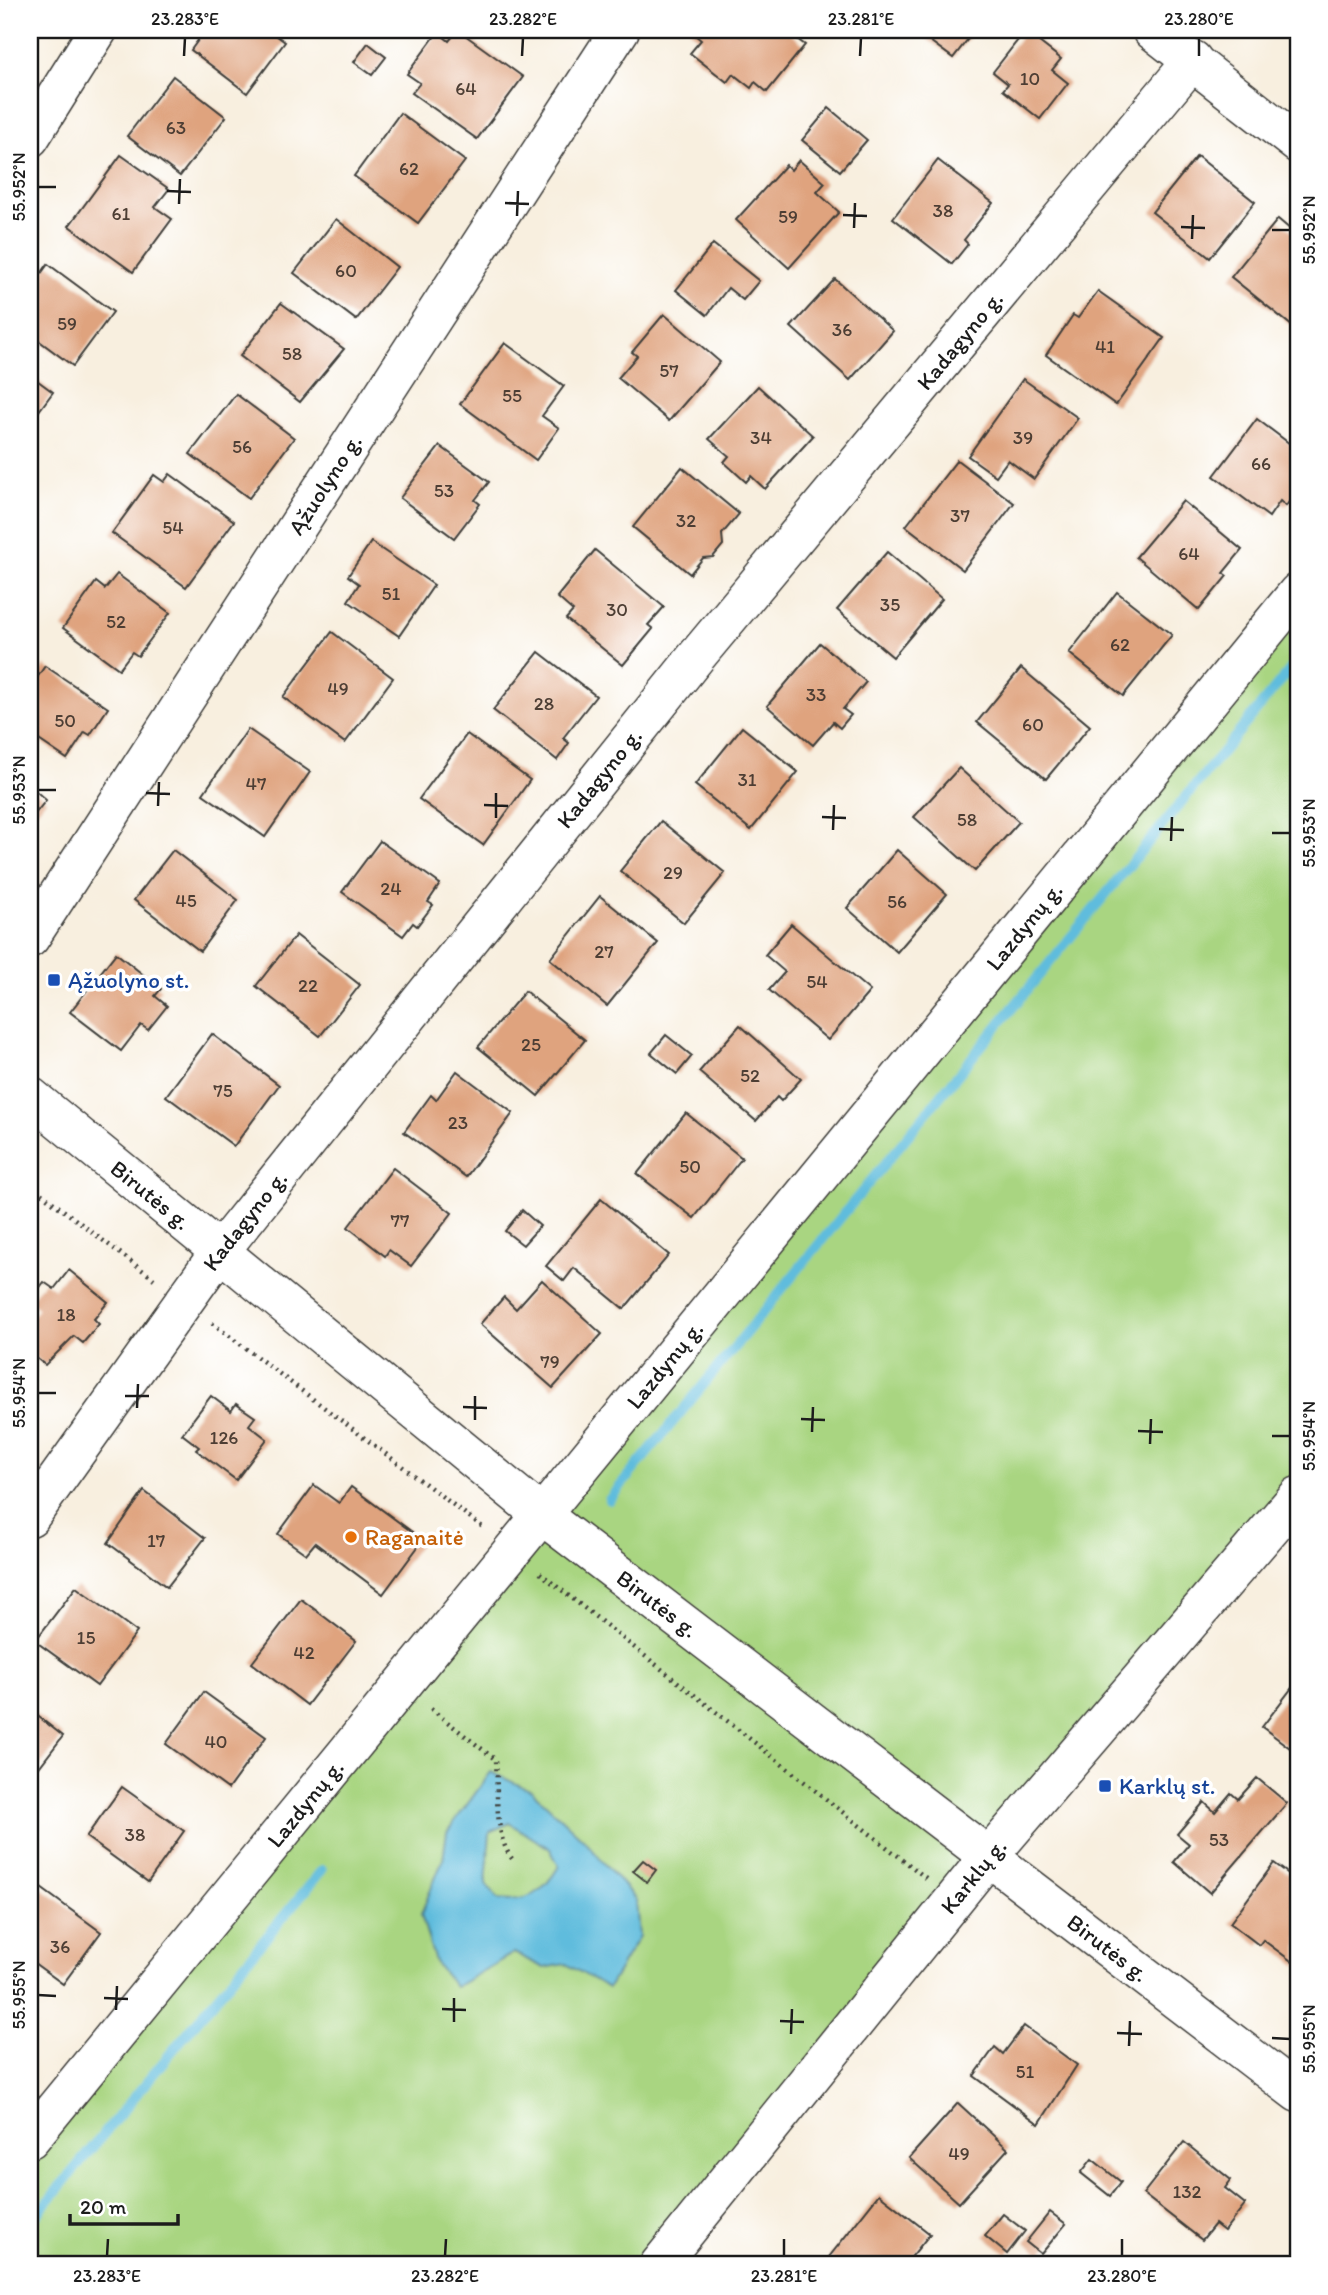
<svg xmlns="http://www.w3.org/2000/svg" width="1328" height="2295" viewBox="0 0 1328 2295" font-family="Itim,sans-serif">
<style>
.green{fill:#a9d581;stroke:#62784e;stroke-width:2}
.water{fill:#5fbcdd;stroke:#3e6c7c;stroke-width:2;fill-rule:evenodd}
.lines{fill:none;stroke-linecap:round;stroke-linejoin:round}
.stream{stroke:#5fbcdd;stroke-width:10}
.building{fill:#dfa37e}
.minor-casing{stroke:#3d3c39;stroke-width:41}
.path{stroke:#3d3c39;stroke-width:4.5;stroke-dasharray:2 5;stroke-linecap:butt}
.minor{stroke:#fff;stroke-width:38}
.ticks{fill:none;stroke:#1c1c1c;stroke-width:2.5}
.transit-dot{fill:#1a4fb4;stroke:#fff;stroke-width:2.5}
.food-dot{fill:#e8710a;stroke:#fff;stroke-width:2.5}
.labels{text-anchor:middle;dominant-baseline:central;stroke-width:7;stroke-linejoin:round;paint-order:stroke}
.number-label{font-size:19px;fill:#4d3e34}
.street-label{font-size:23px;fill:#1c1c1c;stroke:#fff}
.transit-label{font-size:23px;fill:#164399;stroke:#fff;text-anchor:start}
.food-label{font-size:23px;fill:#c56008;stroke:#fff;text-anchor:start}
.neatline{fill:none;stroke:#1c1c1c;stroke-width:2.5}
.ticks-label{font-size:18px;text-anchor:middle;fill:#1c1c1c}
</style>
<rect width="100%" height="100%" fill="#fff"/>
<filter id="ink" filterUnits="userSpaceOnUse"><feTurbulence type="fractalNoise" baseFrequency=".0143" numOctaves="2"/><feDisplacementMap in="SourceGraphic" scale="14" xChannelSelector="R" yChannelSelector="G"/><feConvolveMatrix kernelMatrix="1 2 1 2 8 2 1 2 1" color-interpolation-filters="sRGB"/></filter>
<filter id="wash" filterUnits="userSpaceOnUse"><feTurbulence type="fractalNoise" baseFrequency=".00686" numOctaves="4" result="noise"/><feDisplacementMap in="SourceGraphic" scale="28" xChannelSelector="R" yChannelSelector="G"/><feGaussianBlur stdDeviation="1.57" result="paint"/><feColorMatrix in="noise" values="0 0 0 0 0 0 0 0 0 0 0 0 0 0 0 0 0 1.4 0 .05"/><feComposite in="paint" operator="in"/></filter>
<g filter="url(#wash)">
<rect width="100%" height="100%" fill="#f8efdf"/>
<!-- green -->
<polygon class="green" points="1298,611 1298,1496 659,2265 30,2265 30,2139"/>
<!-- water -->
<path class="water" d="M491,1772L532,1791L585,1841L636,1900L639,1936L608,1988L566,1964L544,1968L514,1953L455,1987L435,1962L421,1914L443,1859L447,1832ZM509,1823L550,1849L559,1866C544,1892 528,1903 498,1899L486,1884L490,1832Z"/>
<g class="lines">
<!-- stream -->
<g class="stream">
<polyline points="609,1500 1298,660"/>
<polyline points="30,2223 322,1870"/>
</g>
</g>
<g id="blocks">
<!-- building -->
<g class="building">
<polygon points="197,30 269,30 285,42 247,93 191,50 201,36 196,32"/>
<polygon points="458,30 523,77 477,139 412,93 420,83 407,74 438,32 449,41"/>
<polygon points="689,30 785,30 805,45 767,92 755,82 751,88 733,74 727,82 690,53 701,40"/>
<polygon points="915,30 975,30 953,58"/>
<polygon points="1025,31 1061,59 1052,70 1068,83 1040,119 1003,90 1008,84 993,72"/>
<polygon points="368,43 386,57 372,75 354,62"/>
<polygon points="173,76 226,117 180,176 127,136"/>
<polygon points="829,108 867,140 840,171 802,140"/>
<polygon points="400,113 465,161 418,223 354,176"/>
<polygon points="121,155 169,189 155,207 172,219 133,272 69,226"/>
<polygon points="1197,156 1255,202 1210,258 1152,212"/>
<polygon points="799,160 825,183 817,192 839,212 789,268 736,220 786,165 791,170"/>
<polygon points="938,160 993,203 964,240 968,244 952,264 893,218"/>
<polygon points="336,219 397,267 356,320 294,273"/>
<polygon points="1278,219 1298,236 1298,319 1292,326 1231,277"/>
<polygon points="713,244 759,281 743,300 728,288 707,315 676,290"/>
<polygon points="48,264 113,312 73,366 30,334 30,289"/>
<polygon points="835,279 893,331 850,380 791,327"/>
<polygon points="1098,291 1164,338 1116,405 1046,355 1073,315 1078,318"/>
<polygon points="281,303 344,349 300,402 240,356"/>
<polygon points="664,314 720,362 669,421 618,378 637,356 632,352"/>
<polygon points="505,343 564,386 542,416 559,428 536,460 460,404"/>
<polygon points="30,375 53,392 30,423"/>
<polygon points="1023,379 1078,418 1034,479 1008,460 996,476 968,456"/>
<polygon points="758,386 813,436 765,489 751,476 746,482 724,462 729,456 709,439"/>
<polygon points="236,394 294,438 249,498 190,454"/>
<polygon points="1257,419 1298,450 1298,477 1293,484 1298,489 1286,506 1280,501 1269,517 1214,476"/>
<polygon points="440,446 489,482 475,500 480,504 454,538 400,498"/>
<polygon points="957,460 1014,503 963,570 906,526"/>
<polygon points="682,467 739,514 722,534 723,545 713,557 703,558 690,574 633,527"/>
<polygon points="170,474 234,521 186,587 112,533 154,475 164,482"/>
<polygon points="1183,501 1242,550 1223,573 1227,576 1199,610 1136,557"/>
<polygon points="371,542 434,585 399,636 348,601 359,584 348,576"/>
<polygon points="595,550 664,607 648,625 653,629 623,665 566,619 573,611 557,597"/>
<polygon points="887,552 942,599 893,657 837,610"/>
<polygon points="117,574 170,613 138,656 132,652 119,669 63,628 96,582 105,589"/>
<polygon points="1117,592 1172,635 1123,696 1069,653"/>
<polygon points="332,632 393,678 345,743 283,697"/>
<polygon points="820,643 866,682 843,709 851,715 840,728 833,722 813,745 767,706"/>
<polygon points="539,652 596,696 563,738 569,743 557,760 493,710"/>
<polygon points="45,666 108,708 90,735 85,732 67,759 30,734 30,688"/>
<polygon points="1021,668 1090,726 1046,779 977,722"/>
<polygon points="742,727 798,772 751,830 695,785"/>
<polygon points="248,729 310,772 265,837 203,794"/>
<polygon points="467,734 530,780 483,845 419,799"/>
<polygon points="959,768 1019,822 975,871 914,817"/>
<polygon points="30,786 46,800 30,820"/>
<polygon points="661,821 725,873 684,923 620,871"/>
<polygon points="380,841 440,884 428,902 433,905 417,926 413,923 403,936 342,892"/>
<polygon points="173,850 238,900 200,951 134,900"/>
<polygon points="897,850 947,894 897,952 847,908"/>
<polygon points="600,896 658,943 607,1006 550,959"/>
<polygon points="791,924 870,991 828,1040 769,990 785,972 765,955"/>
<polygon points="296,935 360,985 320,1036 256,986"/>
<polygon points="116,953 161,989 155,996 167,1006 148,1030 141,1025 121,1051 70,1012"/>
<polygon points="525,991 585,1040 538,1096 478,1047"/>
<polygon points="740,1025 801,1079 781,1101 777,1097 756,1121 699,1072"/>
<polygon points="212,1034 279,1085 234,1146 166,1096"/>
<polygon points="666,1035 692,1056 677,1074 651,1053"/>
<polygon points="457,1071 513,1113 466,1177 404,1132 431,1095 436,1100"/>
<polygon points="686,1113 742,1158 694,1218 637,1174"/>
<polygon points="393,1168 452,1213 411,1266 389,1250 385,1256 348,1227"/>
<polygon points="601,1199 669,1255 624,1309 574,1268 564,1281 546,1266"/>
<polygon points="522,1210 540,1226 523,1245 505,1231"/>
<polygon points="69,1270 108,1302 94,1319 99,1324 83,1343 74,1336 45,1365 30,1353 30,1319 38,1309 30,1300 44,1282 54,1289"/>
<polygon points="542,1280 602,1334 553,1388 480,1324 504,1297 516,1309"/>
<polygon points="211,1396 231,1411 236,1404 255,1417 249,1425 267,1439 236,1480 196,1450 199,1447 182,1434"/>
<polygon points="314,1485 339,1503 351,1487 423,1540 383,1594 315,1543 306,1554 278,1534"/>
<polygon points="144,1491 205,1538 167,1587 108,1543"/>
<polygon points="76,1587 137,1632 97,1686 35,1641"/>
<polygon points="301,1599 356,1641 307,1705 252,1663"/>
<polygon points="1298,1680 1298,1754 1262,1727"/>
<polygon points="204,1692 266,1737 228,1789 166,1744"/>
<polygon points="30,1710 63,1736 30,1779"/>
<polygon points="1257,1778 1287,1803 1210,1893 1174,1862 1189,1844 1177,1834 1204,1802 1215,1812 1231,1793 1238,1799"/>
<polygon points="122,1787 184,1831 148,1882 86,1837"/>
<polygon points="643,1860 656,1870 647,1882 633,1871"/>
<polygon points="1274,1863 1298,1881 1298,1966 1263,1940 1259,1945 1230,1923"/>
<polygon points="41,1888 101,1932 63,1984 30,1960 30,1902"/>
<polygon points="1024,2026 1077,2065 1039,2124 974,2076 995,2047 1003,2054"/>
<polygon points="958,2103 1008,2149 959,2203 909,2158"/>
<polygon points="1184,2142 1231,2180 1225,2188 1245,2204 1224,2231 1215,2224 1202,2240 1143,2194"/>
<polygon points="1092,2159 1121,2182 1110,2196 1081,2173"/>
<polygon points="879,2194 930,2234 905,2265 840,2265 829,2257"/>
<polygon points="1050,2212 1066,2224 1041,2254 1026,2242"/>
<polygon points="1003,2214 1025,2231 1007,2254 985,2236"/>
</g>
</g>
</g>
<g filter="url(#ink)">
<use href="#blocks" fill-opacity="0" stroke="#3d3c39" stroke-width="2"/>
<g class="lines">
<!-- minor casing -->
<g class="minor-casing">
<g id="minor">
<polyline points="1152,30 1298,144"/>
<polyline points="30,138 98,30"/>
<path id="s1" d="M30,938L620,30"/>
<path id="s2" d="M30,1096L543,1516L1298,2093"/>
<path id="s3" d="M30,1517L220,1251L696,657L1193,60"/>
<path id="s4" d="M30,2139L1298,592"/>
<path id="s5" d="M659,2265L990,1855L1298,1496"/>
</g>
</g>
<!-- path -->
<g class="path">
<polyline points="30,1185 154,1279"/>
<polyline points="212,1323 484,1528"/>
<polyline points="540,1573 926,1878"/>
<path d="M431,1709L496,1760C498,1789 493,1840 515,1862"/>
</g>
<!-- minor -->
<use href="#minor" class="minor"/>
</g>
</g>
<!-- ticks -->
<path class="ticks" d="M184,56L185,38M522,56L523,38M860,56L861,38M1199,56V38M38,187H56M167,191L191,192M505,203L529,204M179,204L180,179M843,215L867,216M517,216L518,191M1181,227L1205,228M854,228L855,203M1272,230H1290M1192,239L1193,215M38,790H56M146,793L170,794M484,805L508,806M158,806L159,782M822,817L846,818M496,818V793M1159,829L1184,830M833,830L834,805M1272,833H1290M1171,841L1172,817M38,1393H56M125,1396H149M463,1407L487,1408M137,1408L138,1384M801,1419L825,1420M475,1420V1396M1138,1431L1163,1432M812,1432L813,1407M1272,1436H1290M1150,1444L1151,1419M38,1995L56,1996M104,1998L128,1999M442,2009L466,2010M116,2010L117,1986M780,2021L804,2022M454,2022V1998M1117,2033L1142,2034M791,2034L792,2009M1272,2038L1290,2039M1129,2046L1130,2021M107,2256L108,2239M445,2256L446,2239M784,2256V2239M1122,2256V2239"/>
<!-- markers -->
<g class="transit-dot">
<rect x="47" y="973" width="14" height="14" rx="3.5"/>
<rect x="1098" y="1779" width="14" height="14" rx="3.5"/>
</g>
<circle class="food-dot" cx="351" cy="1537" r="7"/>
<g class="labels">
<!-- number labels -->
<g class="number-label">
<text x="1030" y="78">10</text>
<text x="466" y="88">64</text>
<text x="176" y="127">63</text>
<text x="409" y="168">62</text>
<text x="943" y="210">38</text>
<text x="121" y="213">61</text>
<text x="788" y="216">59</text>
<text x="346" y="270">60</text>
<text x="67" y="323">59</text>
<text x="842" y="329">36</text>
<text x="1105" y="346">41</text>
<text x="292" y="353">58</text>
<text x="669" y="370">57</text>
<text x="512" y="395">55</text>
<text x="761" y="437">34</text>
<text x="1023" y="437">39</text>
<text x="242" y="446">56</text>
<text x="1261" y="463">66</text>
<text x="444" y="490">53</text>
<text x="960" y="515">37</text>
<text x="686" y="520">32</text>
<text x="173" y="527">54</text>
<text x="1189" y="553">64</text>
<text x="391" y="593">51</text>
<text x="890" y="604">35</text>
<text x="617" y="609">30</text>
<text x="116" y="621">52</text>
<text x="1120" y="644">62</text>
<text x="338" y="688">49</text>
<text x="816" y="694">33</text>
<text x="544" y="703">28</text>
<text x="65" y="720">50</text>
<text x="1033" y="724">60</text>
<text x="747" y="779">31</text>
<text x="256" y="783">47</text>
<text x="967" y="819">58</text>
<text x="673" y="872">29</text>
<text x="391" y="888">24</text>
<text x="186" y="900">45</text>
<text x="897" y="901">56</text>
<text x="604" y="951">27</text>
<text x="817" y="981">54</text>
<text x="308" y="985">22</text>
<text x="531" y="1044">25</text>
<text x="750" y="1075">52</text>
<text x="223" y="1090">75</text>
<text x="458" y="1122">23</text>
<text x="690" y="1166">50</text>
<text x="400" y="1220">77</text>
<text x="66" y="1314">18</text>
<text x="550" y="1361">79</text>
<text x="224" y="1437">126</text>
<text x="156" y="1540">17</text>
<text x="86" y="1637">15</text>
<text x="304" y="1652">42</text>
<text x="216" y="1741">40</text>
<text x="135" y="1834">38</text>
<text x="1219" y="1839">53</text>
<text x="60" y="1946">36</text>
<text x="1025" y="2071">51</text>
<text x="959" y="2153">49</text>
<text x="1187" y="2191">132</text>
</g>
<!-- street labels -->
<g class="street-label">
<text stroke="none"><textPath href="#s3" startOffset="1500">Kadagyno g.</textPath></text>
<text stroke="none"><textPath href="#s1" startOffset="541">Ąžuolyno g.</textPath></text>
<text stroke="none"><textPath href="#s3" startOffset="933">Kadagyno g.</textPath></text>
<text stroke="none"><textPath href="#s4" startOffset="1568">Lazdynų g.</textPath></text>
<text stroke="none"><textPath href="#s2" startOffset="156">Birutės g.</textPath></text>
<text stroke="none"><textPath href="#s3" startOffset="366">Kadagyno g.</textPath></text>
<text stroke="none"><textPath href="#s4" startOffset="1001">Lazdynų g.</textPath></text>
<text stroke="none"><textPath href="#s2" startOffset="807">Birutės g.</textPath></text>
<text stroke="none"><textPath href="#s4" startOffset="434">Lazdynų g.</textPath></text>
<text stroke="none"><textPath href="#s5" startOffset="500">Karklų g.</textPath></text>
<text stroke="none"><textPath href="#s2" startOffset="1374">Birutės g.</textPath></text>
</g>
<!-- transit labels -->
<g class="transit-label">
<text x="68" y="980">Ąžuolyno st.</text>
<text x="1119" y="1786">Karklų st.</text>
</g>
<!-- food labels -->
<g class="food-label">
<text x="365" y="1537">Raganaitė</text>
</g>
</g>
<!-- margin -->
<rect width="1328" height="2295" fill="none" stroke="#fff" stroke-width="77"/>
<!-- scale -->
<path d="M70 2214v10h108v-10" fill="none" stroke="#1c1c1c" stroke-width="3.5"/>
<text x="80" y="2214" font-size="21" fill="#1c1c1c" stroke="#ffffff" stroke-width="5" paint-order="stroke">20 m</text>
<rect x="38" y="38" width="1252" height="2218" class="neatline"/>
<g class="ticks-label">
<text x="185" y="25">23.283°E</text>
<text x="523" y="25">23.282°E</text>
<text x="861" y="25">23.281°E</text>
<text x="1199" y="25">23.280°E</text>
<text transform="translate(19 187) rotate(-90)" y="6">55.952°N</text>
<text transform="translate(1309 230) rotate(-90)" y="6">55.952°N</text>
<text transform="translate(19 790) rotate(-90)" y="6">55.953°N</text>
<text transform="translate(1309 833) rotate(-90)" y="6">55.953°N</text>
<text transform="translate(19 1393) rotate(-90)" y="6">55.954°N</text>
<text transform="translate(1309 1436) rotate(-90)" y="6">55.954°N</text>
<text transform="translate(19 1995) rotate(-90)" y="6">55.955°N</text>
<text transform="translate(1309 2039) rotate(-90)" y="6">55.955°N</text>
<text x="107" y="2282">23.283°E</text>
<text x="445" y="2282">23.282°E</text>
<text x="784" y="2282">23.281°E</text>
<text x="1122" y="2282">23.280°E</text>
</g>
</svg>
